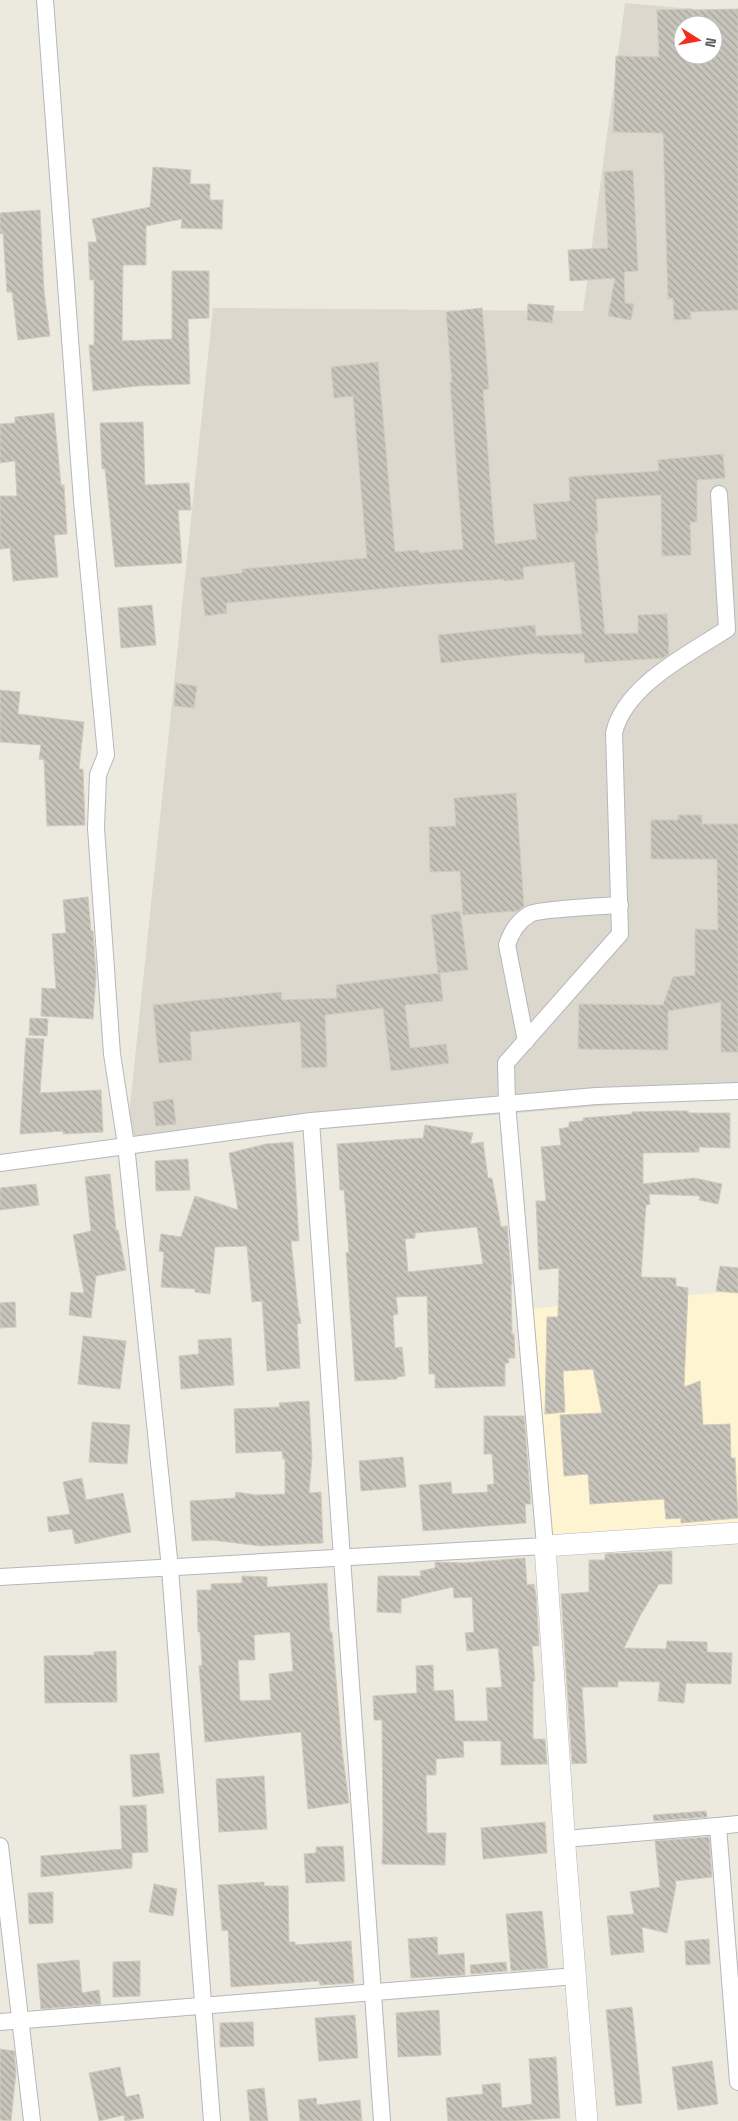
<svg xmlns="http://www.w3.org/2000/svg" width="738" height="2121" viewBox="0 0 738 2121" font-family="'Space Grotesk',sans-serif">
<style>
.commercial{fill:#fff4d1}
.education{fill:#dcd8cd;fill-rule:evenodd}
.building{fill:url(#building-back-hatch);stroke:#d1cbbd;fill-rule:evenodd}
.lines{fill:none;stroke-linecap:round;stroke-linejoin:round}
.minor-casing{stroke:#b5b7bd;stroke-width:18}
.tertiary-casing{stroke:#b5b7bd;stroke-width:22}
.minor{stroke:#fff;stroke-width:16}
.tertiary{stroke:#fff;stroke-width:21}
</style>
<defs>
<pattern id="building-back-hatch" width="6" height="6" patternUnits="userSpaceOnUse" patternTransform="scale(1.25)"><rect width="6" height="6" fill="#c7c4bc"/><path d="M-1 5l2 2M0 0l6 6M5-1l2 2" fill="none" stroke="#a4a29c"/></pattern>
</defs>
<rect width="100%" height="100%" fill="#ece9de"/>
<!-- commercial -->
<polygon class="commercial" points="738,1291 738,1533 545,1546 525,1309"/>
<!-- education -->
<path class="education" d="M625,3L738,13V1095L126,1145L213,308L583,311ZM683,25H713V55H683Z"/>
<!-- building -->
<g class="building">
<path d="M692,9V10L738,9V310L690,312L691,319L674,320L673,298L668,299L663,133L613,132L616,56L659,57L657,10ZM683,25H713V55H683Z"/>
<polygon points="153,167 191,170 190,184 210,184 210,200 223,200 222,229 181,228 182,219 146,226 146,265 123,265 122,341 172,339 172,271 209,271 209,318 188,319 190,384 138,386 93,391 89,345 94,345 94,280 90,280 88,242 97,242 92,219 150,207"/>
<polygon points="633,170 638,271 624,272 625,303 634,304 631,320 608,316 615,278 570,281 568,250 608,248 604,172"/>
<polygon points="40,210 44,291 50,336 18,340 12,292 7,292 3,233 0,234 0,213"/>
<polygon points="528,304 554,306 552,323 527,320"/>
<polygon points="482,308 489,389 483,390 495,544 537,539 533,504 570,501 569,477 659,471 658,460 723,454 725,478 697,480 697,522 690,522 691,555 662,556 661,495 596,499 598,533 595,533 605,634 638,633 638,615 667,614 669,654 663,658 585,663 584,653 540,654 540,653 441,663 438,635 535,625 536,636 582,634 574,562 523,567 524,579 504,581 504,579 422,585 226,603 227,613 205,616 200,578 242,573 242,569 367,558 353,396 334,398 331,367 378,362 395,552 419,550 419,553 463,549 450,382 452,382 446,312"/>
<polygon points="54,413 61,485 64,485 67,534 54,535 58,577 13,581 10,548 0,549 0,496 17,496 15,461 0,463 0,424 15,423 15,417"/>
<polygon points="143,422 145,485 189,483 191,510 178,510 182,563 115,567 105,469 102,469 100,423"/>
<polygon points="152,605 156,645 121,648 118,608"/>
<polygon points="176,683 197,686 194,708 174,706"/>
<polygon points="0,690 20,692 18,714 84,722 79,769 83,769 85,825 47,826 44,760 39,759 41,745 0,742"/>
<polygon points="516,793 524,906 517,911 463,915 460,871 430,872 429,827 456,826 454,798"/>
<polygon points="678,815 702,815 702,824 738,824 738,1052 721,1052 721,1002 668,1011 668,1050 578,1049 579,1004 663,1005 673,977 695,975 695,929 718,930 717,859 651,859 651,820 678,820"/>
<polygon points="88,897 91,931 93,931 96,975 93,1019 41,1016 42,988 56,989 52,934 66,933 63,900"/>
<polygon points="460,911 468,970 438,973 431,915"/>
<polygon points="440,973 443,1001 405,1005 410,1048 446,1044 449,1063 391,1071 383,1008 325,1015 327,1067 302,1068 300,1022 190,1032 192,1060 159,1063 153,1005 281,992 282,1000 337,998 336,985"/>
<polygon points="30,1018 48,1019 47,1036 29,1035"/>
<polygon points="26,1038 44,1039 40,1093 101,1090 103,1132 63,1134 63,1131 20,1134"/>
<polygon points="173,1099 176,1124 156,1126 153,1102"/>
<polygon points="669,1111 688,1111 689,1113 730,1113 730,1148 699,1147 699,1152 643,1153 643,1184 694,1178 722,1184 718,1204 699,1200 700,1196 649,1194 650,1204 646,1205 641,1277 676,1278 676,1286 688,1288 684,1387 700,1381 703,1425 730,1424 731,1458 735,1458 738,1518 681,1523 681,1518 666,1519 664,1499 590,1504 588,1474 564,1476 560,1415 602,1413 593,1369 563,1371 565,1412 545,1414 547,1317 558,1317 559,1268 539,1270 536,1201 546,1201 541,1147 561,1145 559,1129 569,1127 569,1122 583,1121 583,1118 632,1114 632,1112"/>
<path d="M425,1125L473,1133L470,1144L483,1142L488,1178H492L501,1227L507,1226L508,1237L512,1284H511L512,1334H514L515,1358H508L509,1363H505V1386L435,1388V1374H429L427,1296L396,1297L398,1314L393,1315L395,1348L402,1347L405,1376L397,1377V1379L355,1381L346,1253L349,1252L344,1190H340L337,1144L423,1138ZM477,1227L483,1264L408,1272L405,1239L415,1238V1233Z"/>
<polygon points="293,1142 299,1241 291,1241 298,1308 301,1323 297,1324 300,1368 267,1371 262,1301 252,1302 247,1246 215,1247 210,1294 195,1292 195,1289 161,1287 164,1252 159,1251 161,1234 181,1237 195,1196 238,1210 229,1153 266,1144"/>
<polygon points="188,1159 190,1190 156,1191 155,1161"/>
<polygon points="110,1174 116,1230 118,1230 126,1270 96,1276 91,1318 69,1315 71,1292 84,1293 73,1235 91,1231 85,1177"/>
<polygon points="36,1184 39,1205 0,1210 0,1188"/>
<polygon points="720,1266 738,1268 738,1293 716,1291"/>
<polygon points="15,1302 16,1327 0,1328 0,1303"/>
<polygon points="83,1336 126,1341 120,1389 78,1384"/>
<polygon points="231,1338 234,1385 181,1389 179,1356 199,1354 198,1340"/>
<polygon points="309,1401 312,1457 309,1493 321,1492 323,1543 261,1546 212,1540 192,1541 190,1501 235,1498 236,1492 256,1495 285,1494 285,1459 283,1459 282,1451 236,1453 234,1409 280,1407 279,1403"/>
<polygon points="484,1416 524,1416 531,1504 525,1504 526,1523 423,1531 419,1485 451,1482 452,1494 488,1492 487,1485 494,1484 492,1454 484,1454"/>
<polygon points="92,1422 130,1425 127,1464 89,1462"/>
<polygon points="403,1457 406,1487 361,1491 359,1461"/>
<polygon points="82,1478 86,1500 123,1493 131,1532 75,1544 72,1529 49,1532 47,1517 70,1514 63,1482"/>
<polygon points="672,1551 672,1584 659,1584 640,1616 624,1648 666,1649 667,1641 707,1642 707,1652 732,1653 731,1684 686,1683 684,1703 658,1701 660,1682 618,1681 618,1687 582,1687 587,1763 572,1764 561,1594 589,1592 589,1560 605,1560 605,1554"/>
<polygon points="525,1558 527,1585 534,1584 536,1595 539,1646 532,1646 535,1681 533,1681 533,1739 545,1739 547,1764 501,1765 501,1741 463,1741 464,1757 436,1759 436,1775 426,1775 427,1833 446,1833 445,1865 382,1864 383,1832 382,1720 374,1720 373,1696 417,1693 416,1666 433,1665 434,1691 453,1690 455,1721 488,1721 486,1688 502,1687 498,1648 467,1651 465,1633 474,1632 472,1597 454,1598 453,1587 401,1599 401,1613 377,1612 378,1576 421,1576 420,1571 435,1568 435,1562 463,1563"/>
<path d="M242,1576L267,1577V1587L327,1583L330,1632H332L342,1750L349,1803L308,1809L301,1732L205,1742L199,1666L202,1665L200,1632H198L197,1590H211V1584L242,1583ZM290,1632L293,1671L269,1674L271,1700L240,1701L238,1660H255L254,1635Z"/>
<polygon points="116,1651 117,1702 45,1703 44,1656 94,1655 94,1652"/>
<polygon points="159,1753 164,1793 133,1797 130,1755"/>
<polygon points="264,1776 267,1829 219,1832 216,1779"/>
<polygon points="146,1805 148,1852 132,1853 132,1868 41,1877 41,1856 122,1849 120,1806"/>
<polygon points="706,1811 707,1817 654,1821 653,1815"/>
<polygon points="545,1822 547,1853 483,1859 481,1828"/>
<polygon points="709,1837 712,1877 675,1881 676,1885 667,1933 642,1927 644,1952 611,1955 607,1916 634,1914 630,1892 660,1887 655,1841"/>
<polygon points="343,1846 345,1881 306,1883 304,1854 316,1853 316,1847"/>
<polygon points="264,1882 264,1886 288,1886 289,1942 295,1942 295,1945 351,1941 354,1983 320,1985 319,1981 231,1987 228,1930 222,1931 218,1885"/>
<polygon points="154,1884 177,1889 173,1916 149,1912"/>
<polygon points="53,1892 53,1923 29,1924 28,1893"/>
<polygon points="542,1911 548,1968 511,1971 506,1914"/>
<polygon points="437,1937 438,1955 464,1953 465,1975 411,1978 408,1939"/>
<polygon points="709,1939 710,1964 686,1965 685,1941"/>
<polygon points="79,1960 82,1993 99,1990 101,2004 41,2009 37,1964"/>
<polygon points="140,1961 140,1996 113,1997 113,1962"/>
<polygon points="506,1962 507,1971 471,1974 470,1965"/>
<polygon points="632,2007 642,2103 616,2106 606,2010"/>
<polygon points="439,2010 441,2055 398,2057 396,2013"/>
<polygon points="355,2015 358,2058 319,2061 315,2018"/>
<polygon points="253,2022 254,2046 220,2047 220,2023"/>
<polygon points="0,2049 14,2051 16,2072 11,2121 0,2120"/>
<polygon points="556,2057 560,2118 515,2121 448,2121 446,2098 483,2094 482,2085 500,2083 502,2108 532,2104 529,2059"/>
<polygon points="712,2061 718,2104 678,2110 672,2067"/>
<polygon points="120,2067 126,2097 139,2094 144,2118 125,2121 124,2115 99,2121 89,2073"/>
<polygon points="264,2088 268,2121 250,2121 247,2090"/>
<polygon points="316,2098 317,2105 360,2100 362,2121 300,2121 298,2100"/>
</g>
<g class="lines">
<!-- minor casing -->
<g class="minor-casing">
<g id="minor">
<polyline points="45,0 82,501 106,755 98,775 96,828 112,1054 126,1145 170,1568 212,2121"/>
<path d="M526,1041L507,945C511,932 518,921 530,914C539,909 604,906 620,905"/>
<path d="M311,1121C334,1454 361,1787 382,2121"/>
<polyline points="0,1163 311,1121 596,1096 738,1091"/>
<path d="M0,1577L545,1546L507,1103L506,1063L620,934L614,733C625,685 689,654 727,629L719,494"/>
<polyline points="738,1824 718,1826 738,2082"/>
<polyline points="565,1839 718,1826"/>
<polyline points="0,1846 32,2121"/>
<polyline points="0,2022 576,1976"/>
</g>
</g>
<!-- tertiary casing -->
<g class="tertiary-casing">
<polyline id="tertiary" points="587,2121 565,1847 545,1546 738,1533"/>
</g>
<!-- minor -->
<use href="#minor" class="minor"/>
<!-- tertiary -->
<use href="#tertiary" class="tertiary"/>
</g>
<!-- north arrow -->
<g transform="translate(698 40) rotate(101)"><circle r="24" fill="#ffffff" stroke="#bcbec0"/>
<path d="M0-4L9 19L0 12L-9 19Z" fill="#f32e1d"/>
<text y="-8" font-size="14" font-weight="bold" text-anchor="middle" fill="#585c61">N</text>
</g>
</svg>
